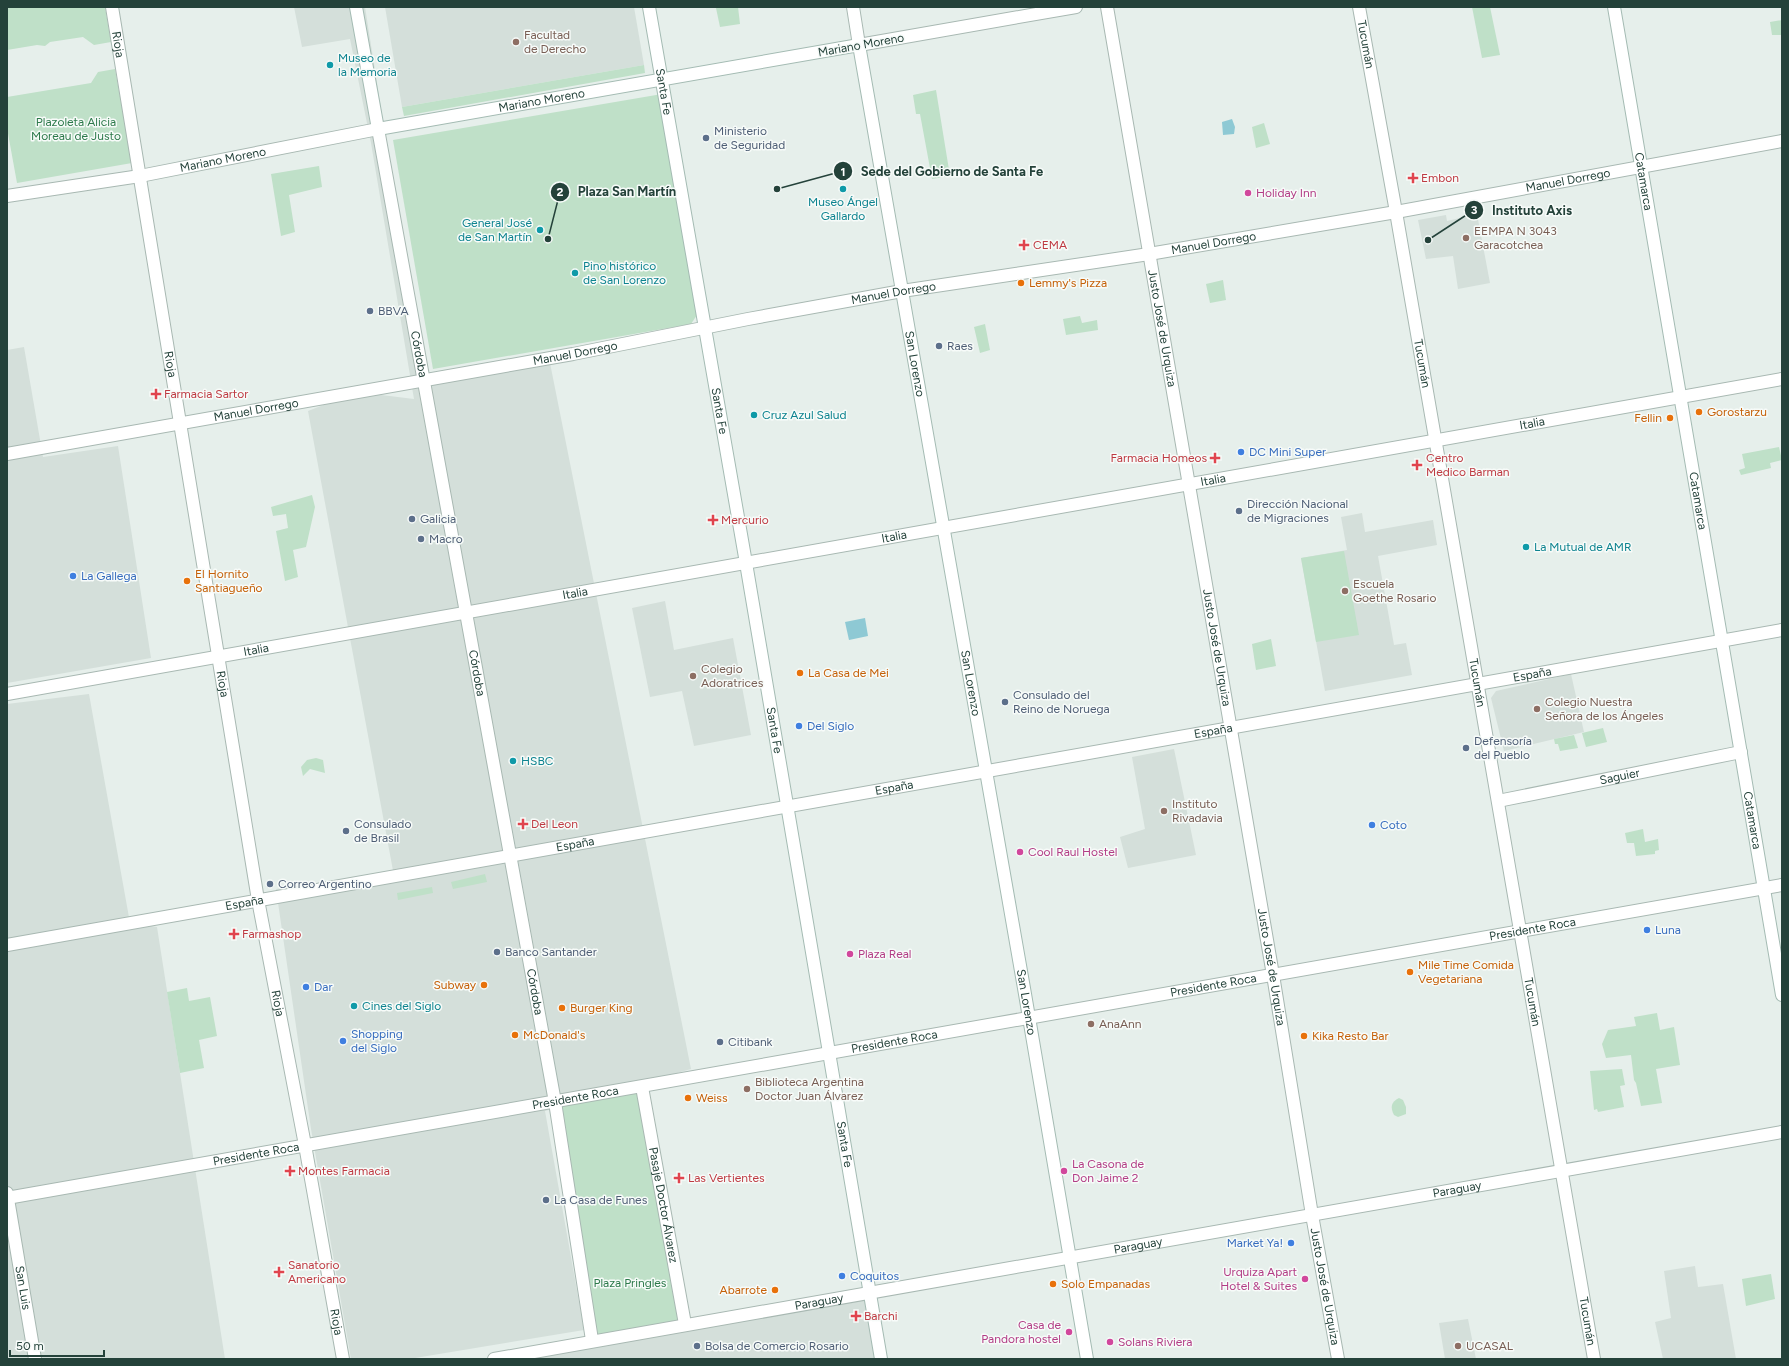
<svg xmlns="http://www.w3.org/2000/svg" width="1789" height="1366" viewBox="0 0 1789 1366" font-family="Figtree,sans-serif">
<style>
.built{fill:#d4dfda}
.green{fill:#bfe0c8}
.water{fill:#8ec9d4}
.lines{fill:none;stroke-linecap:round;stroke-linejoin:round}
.minor-casing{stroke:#a8b8b2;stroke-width:14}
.secondary-casing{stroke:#a4bbb3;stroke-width:14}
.minor{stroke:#fff;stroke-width:12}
.secondary{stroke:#fff;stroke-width:12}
.education-dot{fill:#8d6e63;stroke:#f7fbf9;stroke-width:1.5}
.culture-dot{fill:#0f9aa8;stroke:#f7fbf9;stroke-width:1.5}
.service-dot{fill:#5c6f8a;stroke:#f7fbf9;stroke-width:1.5}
.health-dot{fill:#e0444e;stroke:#f7fbf9;stroke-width:1.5}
.hotel-dot{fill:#d1479c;stroke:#f7fbf9;stroke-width:1.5}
.food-dot{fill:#e8710a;stroke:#f7fbf9;stroke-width:1.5}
.shop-dot{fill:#3f7fe0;stroke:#f7fbf9;stroke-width:1.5}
.labels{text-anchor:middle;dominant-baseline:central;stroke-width:3;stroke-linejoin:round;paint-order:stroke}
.education-label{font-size:12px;fill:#785e54;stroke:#f7fbf9;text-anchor:start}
.street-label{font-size:12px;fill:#24423a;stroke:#f7fbf9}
.culture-label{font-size:12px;fill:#0d838f;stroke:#f7fbf9;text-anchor:start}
.park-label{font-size:12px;fill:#2d7a4b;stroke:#f7fbf9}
.service-label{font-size:12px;fill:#4e5e75;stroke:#f7fbf9;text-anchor:start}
.health-label{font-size:12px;fill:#be3a42;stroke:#f7fbf9;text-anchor:start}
.hotel-label{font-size:12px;fill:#b23c85;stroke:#f7fbf9;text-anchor:start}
.food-label{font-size:12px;fill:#c56008;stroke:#f7fbf9;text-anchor:start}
.shop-label{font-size:12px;fill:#366cbe;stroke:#f7fbf9;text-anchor:start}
.leader{fill:none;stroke:#24423a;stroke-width:1.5}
.callout-dot{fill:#24423a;stroke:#f7fbf9;stroke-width:1.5}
.mark-label{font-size:12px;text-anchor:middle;font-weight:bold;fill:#fff}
.callout-label{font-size:13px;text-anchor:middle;font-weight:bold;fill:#24423a;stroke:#f7fbf9;stroke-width:3;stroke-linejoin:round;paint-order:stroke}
</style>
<rect width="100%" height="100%" fill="#e6efeb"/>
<!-- built -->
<g class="built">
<polygon points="294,7 365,7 424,380 549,358 691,1069 545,1111 584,1330 409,1359 351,1359 311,1129 276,889 394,876 308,411 357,392 414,399 371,143 350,39 302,47"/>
<polygon points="385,7 634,7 644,65 402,107"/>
<polygon points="1477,214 1490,283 1458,289 1453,256 1426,259 1418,220 1446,215 1447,221"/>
<polygon points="24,347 43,457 118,446 151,658 7,683 7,350"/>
<polygon points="1362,513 1365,532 1433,520 1437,545 1378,556 1394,645 1406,643 1412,675 1325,691 1301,558 1347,550 1341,517"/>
<polygon points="665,601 674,650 733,638 751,735 694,746 682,691 650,697 632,608"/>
<polygon points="1571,674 1584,732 1504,751 1491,698 1496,691"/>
<polygon points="89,694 130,923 157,927 225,1359 7,1359 7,704"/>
<polygon points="1174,749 1196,855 1128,868 1120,837 1145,829 1132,757"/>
<polygon points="1695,1266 1698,1287 1723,1284 1736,1359 1663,1359 1655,1322 1671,1318 1664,1271"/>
<polygon points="869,1292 881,1359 494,1359"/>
<polygon points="1468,1319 1476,1359 1445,1359 1439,1323"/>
</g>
<!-- green -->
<g class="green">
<polygon points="7,7 105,7 111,42 94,45 83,37 50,42 45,46 37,45 7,50"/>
<polygon points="720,7 738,7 740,24 720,27 716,8"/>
<polygon points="1472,7 1490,7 1500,55 1482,58"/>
<polygon points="1782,20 1782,35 1772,35 1770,22"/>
<polygon points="644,65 645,73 404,116 402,107"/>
<polygon points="115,69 132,163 17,183 7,128 7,97 91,83 98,72"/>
<polygon points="936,90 950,176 932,179 920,114 916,114 913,95"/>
<polygon points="662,94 699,312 691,324 433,369 393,140"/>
<polygon points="1264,123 1270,144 1256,148 1252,127"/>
<polygon points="319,166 322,187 289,195 295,232 281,236 271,174"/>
<polygon points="1223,280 1226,300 1210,303 1206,284"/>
<polygon points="1080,316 1082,323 1097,320 1098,330 1066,335 1063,319"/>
<polygon points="985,324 990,350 980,353 974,327"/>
<polygon points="1779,447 1782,460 1770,463 1771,468 1741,475 1739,470 1745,468 1742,454"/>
<polygon points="312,495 315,507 306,547 293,550 298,577 285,581 276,531 288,528 286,514 273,516 271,507"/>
<polygon points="1344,551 1359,635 1316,642 1301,558"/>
<polygon points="1271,639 1276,666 1256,670 1252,644"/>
<polygon points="1603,728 1607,742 1586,747 1582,733"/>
<polygon points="1574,735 1578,748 1560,751 1558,744 1555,744 1554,739"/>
<polygon points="316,758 323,760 325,773 310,769 303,776 301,767 307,760"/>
<polygon points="1643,829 1645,842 1658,839 1659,850 1655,851 1655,854 1636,856 1634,843 1627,843 1625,833"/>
<polygon points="485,874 487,882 453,889 451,882"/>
<polygon points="432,887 433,893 398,900 397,893"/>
<polygon points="187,988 189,1001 210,997 217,1036 199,1040 204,1068 180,1073 167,992"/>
<polygon points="1657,1013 1660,1030 1674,1027 1680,1065 1656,1069 1662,1103 1641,1106 1636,1083 1634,1080 1631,1055 1606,1058 1602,1044 1608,1030 1636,1026 1634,1017"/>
<polygon points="1622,1069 1625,1085 1620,1086 1624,1107 1598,1112 1597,1109 1594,1110 1590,1071"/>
<polygon points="642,1087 685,1324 592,1340 555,1102"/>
<path d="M1399,1098L1403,1100L1406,1107V1114L1398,1117L1394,1115C1390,1107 1391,1102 1399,1098Z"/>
<polygon points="1771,1274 1775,1299 1746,1306 1742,1279"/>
</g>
<!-- water -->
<g class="water">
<polygon points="1232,119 1235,127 1234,134 1223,135 1222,122"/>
<polygon points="865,618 868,636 849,640 845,622"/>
</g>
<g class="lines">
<!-- minor casing -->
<g class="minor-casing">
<g id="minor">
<path id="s1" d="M112,7L258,900L305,1145L343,1359"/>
<polyline points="853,7 859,45 1076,7"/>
<path id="s2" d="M1107,7L1273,975L1312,1215L1338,1359"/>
<path id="s3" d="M1359,7L1396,212L1594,1359"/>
<path id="s4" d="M7,196L140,176L378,129L555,1102L592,1340"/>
<path id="s5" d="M7,454L573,354L748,319L902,291L1149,254L1396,212L1782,141"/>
<path id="s6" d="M7,694L1782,379"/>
<path id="s7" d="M1498,801L1741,752"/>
<path id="s8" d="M7,945L1782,630"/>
<path id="s9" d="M642,1087L685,1324"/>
<path id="s10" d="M7,1193L35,1359"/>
<path id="s11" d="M7,1198L1782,885"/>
<path id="s12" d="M494,1359L1782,1132"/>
</g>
</g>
<!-- secondary casing -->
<g class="secondary-casing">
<g id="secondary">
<path id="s13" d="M356,7L378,129L859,45L1025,994L1087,1359"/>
<path id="s14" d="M649,7L746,563L881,1359"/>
<path id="s15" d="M1614,7L1782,995"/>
</g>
</g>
<!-- minor -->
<use href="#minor" class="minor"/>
<!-- secondary -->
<use href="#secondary" class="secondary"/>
</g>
<!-- markers -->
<g class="education-dot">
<circle cx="516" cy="42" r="4"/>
<circle cx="1466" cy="238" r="4"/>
<circle cx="1345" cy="591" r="4"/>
<circle cx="693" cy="676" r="4"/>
<circle cx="1537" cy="709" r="4"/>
<circle cx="1164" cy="811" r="4"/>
<circle cx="1091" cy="1024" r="4"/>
<circle cx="747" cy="1089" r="4"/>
<circle cx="1458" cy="1346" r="4"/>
</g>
<g class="culture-dot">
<circle cx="330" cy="65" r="4"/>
<circle cx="843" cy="189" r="4"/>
<circle cx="540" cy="230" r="4"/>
<circle cx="575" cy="273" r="4"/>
<circle cx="754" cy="415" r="4"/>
<circle cx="1526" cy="547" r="4"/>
<circle cx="513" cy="761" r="4"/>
<circle cx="354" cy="1006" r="4"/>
</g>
<g class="service-dot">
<circle cx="706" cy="138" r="4"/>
<circle cx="370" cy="311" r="4"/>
<circle cx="939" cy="346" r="4"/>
<circle cx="1239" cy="511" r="4"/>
<circle cx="412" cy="519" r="4"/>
<circle cx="421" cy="539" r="4"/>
<circle cx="1005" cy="702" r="4"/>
<circle cx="1466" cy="748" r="4"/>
<circle cx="346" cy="831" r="4"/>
<circle cx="270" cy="884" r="4"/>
<circle cx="497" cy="952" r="4"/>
<circle cx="720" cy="1042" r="4"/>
<circle cx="546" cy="1200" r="4"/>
<circle cx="697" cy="1346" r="4"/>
</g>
<g class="health-dot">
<path d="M1411 172h4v4h4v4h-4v4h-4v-4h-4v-4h4z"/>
<path d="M1022 239h4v4h4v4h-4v4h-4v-4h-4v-4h4z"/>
<path d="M154 388h4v4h4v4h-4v4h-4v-4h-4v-4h4z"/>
<path d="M1213 452h4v4h4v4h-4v4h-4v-4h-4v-4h4z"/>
<path d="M1415 459h4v4h4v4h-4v4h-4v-4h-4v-4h4z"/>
<path d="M711 514h4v4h4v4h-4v4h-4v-4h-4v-4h4z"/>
<path d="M521 818h4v4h4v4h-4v4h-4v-4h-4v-4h4z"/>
<path d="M232 928h4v4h4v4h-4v4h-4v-4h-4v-4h4z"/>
<path d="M288 1165h4v4h4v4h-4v4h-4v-4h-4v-4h4z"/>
<path d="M677 1172h4v4h4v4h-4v4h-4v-4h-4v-4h4z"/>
<path d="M277 1266h4v4h4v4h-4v4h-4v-4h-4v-4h4z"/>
<path d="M854 1310h4v4h4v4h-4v4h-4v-4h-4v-4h4z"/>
</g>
<g class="hotel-dot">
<circle cx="1248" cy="193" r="4"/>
<circle cx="1020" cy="852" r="4"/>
<circle cx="850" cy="954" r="4"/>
<circle cx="1064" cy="1171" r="4"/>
<circle cx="1305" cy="1279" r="4"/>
<circle cx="1069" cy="1332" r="4"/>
<circle cx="1110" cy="1342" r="4"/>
</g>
<g class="food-dot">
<circle cx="1021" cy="283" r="4"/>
<circle cx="1699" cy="412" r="4"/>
<circle cx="1670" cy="418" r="4"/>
<circle cx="187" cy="581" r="4"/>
<circle cx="800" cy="673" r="4"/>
<circle cx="1410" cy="972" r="4"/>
<circle cx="484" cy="985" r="4"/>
<circle cx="562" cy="1008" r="4"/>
<circle cx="515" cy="1035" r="4"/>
<circle cx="1304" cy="1036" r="4"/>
<circle cx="688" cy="1098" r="4"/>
<circle cx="1053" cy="1284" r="4"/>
<circle cx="775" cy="1290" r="4"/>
</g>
<g class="shop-dot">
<circle cx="1241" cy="452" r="4"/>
<circle cx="73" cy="576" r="4"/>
<circle cx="799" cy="726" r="4"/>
<circle cx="1372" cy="825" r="4"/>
<circle cx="1647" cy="930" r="4"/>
<circle cx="306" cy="987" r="4"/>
<circle cx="343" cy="1041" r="4"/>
<circle cx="1291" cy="1243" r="4"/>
<circle cx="842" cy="1276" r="4"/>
</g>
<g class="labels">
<!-- education labels -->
<g class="education-label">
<text x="524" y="35">Facultad<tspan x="524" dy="14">de Derecho</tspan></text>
<text x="1474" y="231">EEMPA N 3043<tspan x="1474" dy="14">Garacotchea</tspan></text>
<text x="1353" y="584">Escuela<tspan x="1353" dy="14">Goethe Rosario</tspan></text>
<text x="701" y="669">Colegio<tspan x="701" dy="14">Adoratrices</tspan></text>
<text x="1545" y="702">Colegio Nuestra<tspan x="1545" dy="14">Señora de los Ángeles</tspan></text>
<text x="1172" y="804">Instituto<tspan x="1172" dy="14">Rivadavia</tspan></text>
<text x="1099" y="1024">AnaAnn</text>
<text x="755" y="1082">Biblioteca Argentina<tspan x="755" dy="14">Doctor Juan Álvarez</tspan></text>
<text x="1466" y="1346">UCASAL</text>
</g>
<!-- street labels -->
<g class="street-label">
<text stroke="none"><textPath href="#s1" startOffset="38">Rioja</textPath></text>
<text stroke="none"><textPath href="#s3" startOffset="38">Tucumán</textPath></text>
<text transform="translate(861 45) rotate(-10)">Mariano Moreno</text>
<text stroke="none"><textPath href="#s14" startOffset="86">Santa Fe</textPath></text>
<text stroke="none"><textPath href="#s13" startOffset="290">Mariano Moreno</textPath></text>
<text stroke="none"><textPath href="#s4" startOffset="219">Mariano Moreno</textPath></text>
<text stroke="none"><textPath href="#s5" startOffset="1585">Manuel Dorrego</textPath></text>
<text stroke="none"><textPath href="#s15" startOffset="177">Catamarca</textPath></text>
<text stroke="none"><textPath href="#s5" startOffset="1225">Manuel Dorrego</textPath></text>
<text stroke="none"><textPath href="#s5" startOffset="901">Manuel Dorrego</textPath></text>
<text stroke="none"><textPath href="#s2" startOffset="326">Justo José de Urquiza</textPath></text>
<text stroke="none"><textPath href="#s5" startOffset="577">Manuel Dorrego</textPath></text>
<text stroke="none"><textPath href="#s4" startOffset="606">Córdoba</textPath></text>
<text stroke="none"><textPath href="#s1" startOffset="362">Rioja</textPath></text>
<text stroke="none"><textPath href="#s13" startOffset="936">San Lorenzo</textPath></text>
<text stroke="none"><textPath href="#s3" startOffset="362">Tucumán</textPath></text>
<text stroke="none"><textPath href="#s5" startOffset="253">Manuel Dorrego</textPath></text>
<text stroke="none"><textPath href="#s14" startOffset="410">Santa Fe</textPath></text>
<text stroke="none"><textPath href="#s6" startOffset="1549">Italia</textPath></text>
<text stroke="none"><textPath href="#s6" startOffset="1225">Italia</textPath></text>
<text stroke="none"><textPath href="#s15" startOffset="501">Catamarca</textPath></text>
<text stroke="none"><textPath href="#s6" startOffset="901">Italia</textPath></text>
<text stroke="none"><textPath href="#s6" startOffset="577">Italia</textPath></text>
<text stroke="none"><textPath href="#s2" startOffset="650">Justo José de Urquiza</textPath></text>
<text stroke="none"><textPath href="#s6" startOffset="253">Italia</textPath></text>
<text stroke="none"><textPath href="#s4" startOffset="930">Córdoba</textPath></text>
<text stroke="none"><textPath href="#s8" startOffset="1549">España</textPath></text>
<text stroke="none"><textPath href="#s13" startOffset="1260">San Lorenzo</textPath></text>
<text stroke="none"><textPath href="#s3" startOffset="686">Tucumán</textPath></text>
<text stroke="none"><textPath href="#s1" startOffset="686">Rioja</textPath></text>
<text stroke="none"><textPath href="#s14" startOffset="734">Santa Fe</textPath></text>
<text stroke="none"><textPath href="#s8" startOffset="1225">España</textPath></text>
<text stroke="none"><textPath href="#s7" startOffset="124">Saguier</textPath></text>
<text stroke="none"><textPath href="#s8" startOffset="901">España</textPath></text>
<text stroke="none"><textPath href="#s15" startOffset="825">Catamarca</textPath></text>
<text stroke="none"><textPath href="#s8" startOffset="577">España</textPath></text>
<text stroke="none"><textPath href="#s8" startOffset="241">España</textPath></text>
<text stroke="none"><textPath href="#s11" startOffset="1549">Presidente Roca</textPath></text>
<text stroke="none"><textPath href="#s2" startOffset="974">Justo José de Urquiza</textPath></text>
<text stroke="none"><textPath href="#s11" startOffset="1225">Presidente Roca</textPath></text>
<text stroke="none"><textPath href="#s4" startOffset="1254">Córdoba</textPath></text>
<text stroke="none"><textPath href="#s13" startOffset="1584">San Lorenzo</textPath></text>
<text stroke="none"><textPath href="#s3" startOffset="1010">Tucumán</textPath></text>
<text stroke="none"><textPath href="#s1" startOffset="1010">Rioja</textPath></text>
<text stroke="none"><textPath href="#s11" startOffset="901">Presidente Roca</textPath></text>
<text stroke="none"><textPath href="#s11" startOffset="577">Presidente Roca</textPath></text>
<text stroke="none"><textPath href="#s14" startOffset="1154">Santa Fe</textPath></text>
<text stroke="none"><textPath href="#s11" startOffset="253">Presidente Roca</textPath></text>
<text stroke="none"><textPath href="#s12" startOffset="978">Paraguay</textPath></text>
<text stroke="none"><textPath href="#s9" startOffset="120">Pasaje Doctor Álvarez</textPath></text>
<text stroke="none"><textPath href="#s12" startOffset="654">Paraguay</textPath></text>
<text stroke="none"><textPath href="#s2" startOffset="1298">Justo José de Urquiza</textPath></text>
<text stroke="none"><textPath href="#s10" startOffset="96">San Luis</textPath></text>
<text stroke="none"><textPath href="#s12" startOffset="330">Paraguay</textPath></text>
<text stroke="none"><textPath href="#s3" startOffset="1334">Tucumán</textPath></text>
<text stroke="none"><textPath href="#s1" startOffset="1334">Rioja</textPath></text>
</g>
<!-- culture labels -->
<g class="culture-label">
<text x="338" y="58">Museo de<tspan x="338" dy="14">la Memoria</tspan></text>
<text x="843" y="202" text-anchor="middle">Museo Ángel<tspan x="843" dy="14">Gallardo</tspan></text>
<text x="532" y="223" text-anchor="end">General José<tspan x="532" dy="14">de San Martín</tspan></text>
<text x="583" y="266">Pino histórico<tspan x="583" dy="14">de San Lorenzo</tspan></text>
<text x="762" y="415">Cruz Azul Salud</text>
<text x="1534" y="547">La Mutual de AMR</text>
<text x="521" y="761">HSBC</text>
<text x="362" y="1006">Cines del Siglo</text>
</g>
<!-- park labels -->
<g class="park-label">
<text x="76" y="122">Plazoleta Alicia<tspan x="76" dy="14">Moreau de Justo</tspan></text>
<text x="630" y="1283">Plaza Pringles</text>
</g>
<!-- service labels -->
<g class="service-label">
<text x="714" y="131">Ministerio<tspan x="714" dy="14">de Seguridad</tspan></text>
<text x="378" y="311">BBVA</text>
<text x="947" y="346">Raes</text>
<text x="1247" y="504">Dirección Nacional<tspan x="1247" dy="14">de Migraciones</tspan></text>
<text x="420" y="519">Galicia</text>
<text x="429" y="539">Macro</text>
<text x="1013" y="695">Consulado del<tspan x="1013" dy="14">Reino de Noruega</tspan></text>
<text x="1474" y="741">Defensoría<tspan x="1474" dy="14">del Pueblo</tspan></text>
<text x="354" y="824">Consulado<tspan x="354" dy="14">de Brasil</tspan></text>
<text x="278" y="884">Correo Argentino</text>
<text x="505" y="952">Banco Santander</text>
<text x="728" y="1042">Citibank</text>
<text x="554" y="1200">La Casa de Funes</text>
<text x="705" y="1346">Bolsa de Comercio Rosario</text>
</g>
<!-- health labels -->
<g class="health-label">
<text x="1421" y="178">Embon</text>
<text x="1033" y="245">CEMA</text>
<text x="164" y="394">Farmacia Sartor</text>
<text x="1207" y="458" text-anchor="end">Farmacia Homeos</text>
<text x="1426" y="458">Centro<tspan x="1426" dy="14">Medico Barman</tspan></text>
<text x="721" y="520">Mercurio</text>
<text x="531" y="824">Del Leon</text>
<text x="242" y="934">Farmashop</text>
<text x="298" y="1171">Montes Farmacia</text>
<text x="688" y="1178">Las Vertientes</text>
<text x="288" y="1265">Sanatorio<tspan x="288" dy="14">Americano</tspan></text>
<text x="864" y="1316">Barchi</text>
</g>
<!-- hotel labels -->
<g class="hotel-label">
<text x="1256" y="193">Holiday Inn</text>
<text x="1028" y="852">Cool Raul Hostel</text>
<text x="858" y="954">Plaza Real</text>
<text x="1072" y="1164">La Casona de<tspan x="1072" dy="14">Don Jaime 2</tspan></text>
<text x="1297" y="1272" text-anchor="end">Urquiza Apart<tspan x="1297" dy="14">Hotel &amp; Suites</tspan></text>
<text x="1061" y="1325" text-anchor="end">Casa de<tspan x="1061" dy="14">Pandora hostel</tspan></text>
<text x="1118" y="1342">Solans Riviera</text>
</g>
<!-- food labels -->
<g class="food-label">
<text x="1029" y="283">Lemmy's Pizza</text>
<text x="1707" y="412">Gorostarzu</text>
<text x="1662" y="418" text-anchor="end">Fellin</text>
<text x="195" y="574">El Hornito<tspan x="195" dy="14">Santiagueño</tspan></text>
<text x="808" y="673">La Casa de Mei</text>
<text x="1418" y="965">Mile Time Comida<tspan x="1418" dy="14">Vegetariana</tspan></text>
<text x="476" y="985" text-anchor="end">Subway</text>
<text x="570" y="1008">Burger King</text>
<text x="523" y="1035">McDonald's</text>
<text x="1312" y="1036">Kika Resto Bar</text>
<text x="696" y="1098">Weiss</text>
<text x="1061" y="1284">Solo Empanadas</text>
<text x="767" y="1290" text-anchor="end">Abarrote</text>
</g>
<!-- shop labels -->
<g class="shop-label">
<text x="1249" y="452">DC Mini Super</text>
<text x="81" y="576">La Gallega</text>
<text x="807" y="726">Del Siglo</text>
<text x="1380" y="825">Coto</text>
<text x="1655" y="930">Luna</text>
<text x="314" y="987">Dar</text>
<text x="351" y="1034">Shopping<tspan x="351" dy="14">del Siglo</tspan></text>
<text x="1283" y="1243" text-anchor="end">Market Ya!</text>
<text x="850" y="1276">Coquitos</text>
</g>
</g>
<!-- callouts -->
<path class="leader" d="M777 189L843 171M548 239L560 192M1428 240L1474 210"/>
<g class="callout-dot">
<circle cx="777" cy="189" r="4"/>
<circle cx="548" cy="239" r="4"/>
<circle cx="1428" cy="240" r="4"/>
<circle cx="843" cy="171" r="10"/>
<circle cx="560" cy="192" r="10"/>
<circle cx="1474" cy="210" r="10"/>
</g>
<g class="mark-label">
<text x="843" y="176">1</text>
<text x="560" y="196">2</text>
<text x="1474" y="214">3</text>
</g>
<g class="callout-label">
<text x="952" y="176">Sede del Gobierno de Santa Fe</text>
<text x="627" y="196">Plaza San Martín</text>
<text x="1532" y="215">Instituto Axis</text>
</g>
<!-- border -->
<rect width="1789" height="1366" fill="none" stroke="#24423a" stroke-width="16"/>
<!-- scale -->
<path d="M10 1350v6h94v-6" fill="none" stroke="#24423a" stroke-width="2"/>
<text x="16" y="1350" font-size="12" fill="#24423a" stroke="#f7fbf9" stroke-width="3" paint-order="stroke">50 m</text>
</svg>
